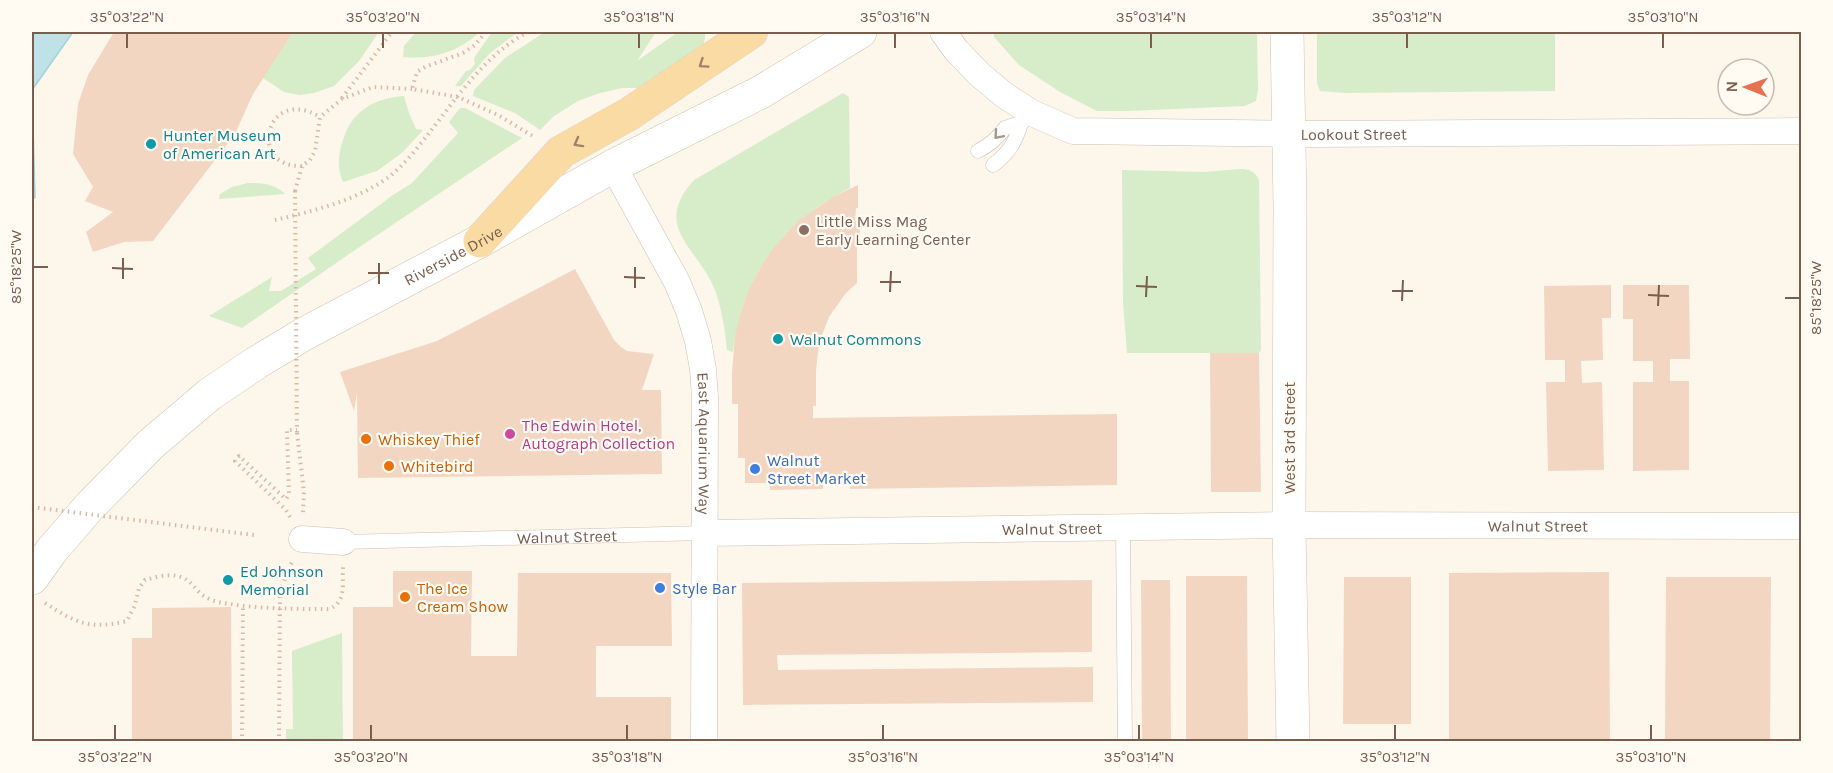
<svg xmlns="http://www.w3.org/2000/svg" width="1833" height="773" viewBox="0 0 1833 773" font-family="Karla,sans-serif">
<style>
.green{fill:#d7ecc8}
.water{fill:#bee2e8;stroke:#a4d1da;stroke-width:1.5}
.building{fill:#f3d6c2}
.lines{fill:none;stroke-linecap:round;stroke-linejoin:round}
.lane-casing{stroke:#d0beaf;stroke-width:15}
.street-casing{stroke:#d0beaf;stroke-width:27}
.secondary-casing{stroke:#d6c0af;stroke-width:34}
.primary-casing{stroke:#d9d2cd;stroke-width:34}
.path{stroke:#d9b9a4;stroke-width:4;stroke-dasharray:1.5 4.5;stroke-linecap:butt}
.lane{stroke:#fff;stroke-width:14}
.street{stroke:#fff;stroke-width:26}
.secondary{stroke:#fff;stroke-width:33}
.primary{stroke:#fbdba4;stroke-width:33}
.path-bridge{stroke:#d9b9a4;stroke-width:4;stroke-dasharray:1.5 4.5;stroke-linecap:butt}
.oneway{stroke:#a08367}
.oneway2{stroke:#a8968b}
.ticks{fill:none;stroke:#795d4d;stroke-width:2}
.culture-dot{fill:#0f9aa8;stroke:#fffaf2;stroke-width:2}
.education-dot{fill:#8d6e63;stroke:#fffaf2;stroke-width:2}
.hotel-dot{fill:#d1479c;stroke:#fffaf2;stroke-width:2}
.food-dot{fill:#e8710a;stroke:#fffaf2;stroke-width:2}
.shop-dot{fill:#3f7fe0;stroke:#fffaf2;stroke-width:2}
.labels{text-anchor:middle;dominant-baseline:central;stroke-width:4.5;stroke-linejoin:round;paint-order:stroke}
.street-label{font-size:16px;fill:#795d4d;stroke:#fffaf2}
.culture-label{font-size:16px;fill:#0d838f;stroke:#fffaf2;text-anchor:start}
.education-label{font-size:16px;fill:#785e54;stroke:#fffaf2;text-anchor:start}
.hotel-label{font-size:16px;fill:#b23c85;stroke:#fffaf2;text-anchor:start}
.food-label{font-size:16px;fill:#c56008;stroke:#fffaf2;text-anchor:start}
.shop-label{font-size:16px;fill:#366cbe;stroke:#fffaf2;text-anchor:start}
.neatline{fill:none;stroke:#795d4d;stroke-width:2}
.ticks-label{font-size:15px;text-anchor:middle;fill:#795d4d}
</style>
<rect width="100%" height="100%" fill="#fdf6eb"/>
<!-- green -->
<g class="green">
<polygon points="293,32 379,32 359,61 334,86 314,93 299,95 284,92 263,78"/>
<path d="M416,32H480C458,52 433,60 403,57L404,46Z"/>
<polygon points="492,32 518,32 490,53 461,86 455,86 466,71 470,70 475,64 474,58"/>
<polygon points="545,32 656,32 637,61 678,32 705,32 705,39 701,52 646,88 622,88 600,93 578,101 554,116 540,130 515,113 473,96 474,90 505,58"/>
<polygon points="993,32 1257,32 1258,90 1256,101 1245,106 1128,111 1097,111 1060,92 1019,65 994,37"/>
<polygon points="1317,32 1555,32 1555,91 1345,93 1320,91 1317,83"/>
<path d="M843,93L849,97L850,188C781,223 743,275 733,352L727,350C725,329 722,310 715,290C698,247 651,228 694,180Z"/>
<path d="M404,96L409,113L416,129L423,130L403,152L377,171L343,182C337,168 338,155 343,140C352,111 374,98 404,96Z"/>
<polygon points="460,108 465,108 522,138 355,250 242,328 209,316 272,277 269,291 281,291 316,269 308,258 393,195 412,183 458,133 449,122"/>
<path d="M1240,169C1249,169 1255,171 1259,180L1261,350L1259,353H1127L1123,303L1122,170L1204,172Z"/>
<path d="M248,183C262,183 275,184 285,194L219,199L220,194L232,187Z"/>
<polygon points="342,633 343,741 286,741 286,729 293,729 292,651"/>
</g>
<!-- water -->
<polygon class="water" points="32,32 73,32 32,90 35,197 32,201"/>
<!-- building -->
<g class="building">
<polygon points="114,32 293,32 253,94 235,134 153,241 124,242 93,252 86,232 113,212 85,201 93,187 73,154 78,104 88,75"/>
<polygon points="858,185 858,208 856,208 855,221 860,221 860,246 857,247 857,283 846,293 829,317 819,343 816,371 816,406 813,406 813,418 1117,414 1117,485 850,489 850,483 823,483 823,489 770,490 770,483 745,483 745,458 738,458 738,404 732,404 732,372 735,336 739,319 748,291 763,263 774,247 799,220 833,197"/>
<polygon points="575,269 614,340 621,347 627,351 654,354 642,390 661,390 662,474 358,478 357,393 354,411 340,372 437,341"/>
<polygon points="1611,285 1611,318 1602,318 1603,360 1581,361 1582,383 1602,382 1604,470 1548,471 1546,382 1565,382 1565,360 1545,360 1544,286"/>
<polygon points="1623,285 1689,285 1690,359 1670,359 1670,381 1689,381 1689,470 1633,471 1633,382 1653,382 1653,361 1633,361 1633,319 1623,319"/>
<polygon points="1210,353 1259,353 1261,492 1211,492"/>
<polygon points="393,571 472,571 471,656 517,656 518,573 671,573 672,646 596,646 596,697 671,697 671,742 353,742 353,607 393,607"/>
<polygon points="1609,572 1610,742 1449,742 1449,573"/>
<polygon points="1186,576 1247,576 1248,742 1186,742"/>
<polygon points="1344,577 1411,577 1411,724 1343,724"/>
<polygon points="1666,577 1771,577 1770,742 1665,742"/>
<polygon points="1092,580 1092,652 777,655 778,670 1093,667 1093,702 743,705 742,583"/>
<polygon points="1141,580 1170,580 1171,742 1142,742"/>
<polygon points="231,607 232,742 132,742 132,638 152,638 152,608"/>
</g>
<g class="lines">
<!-- lane casing -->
<g class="lane-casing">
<g id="lane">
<path d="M978,151C990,145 997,139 1005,128L1021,123L1032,113"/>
<path d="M993,165C1008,154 1016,142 1021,123"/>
<polyline points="1123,528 1125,742"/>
<path id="s1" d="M343,542L704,533"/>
</g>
</g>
<!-- street casing -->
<g class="street-casing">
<g id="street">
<path id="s2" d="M943,32L956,50L979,74L1004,95L1032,113L1073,131L1313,134L1802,131"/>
<path id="s3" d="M613,166L677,282L689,311L698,341L703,369L705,397L704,742"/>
<path id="s4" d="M704,533L1289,525L1802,526"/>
<polyline points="302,539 343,542"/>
</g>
</g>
<!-- secondary casing -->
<g class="secondary-casing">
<g id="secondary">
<polyline points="1287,32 1290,204 1289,525 1293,742"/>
<path id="s5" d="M32,578L52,550L90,506L151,444L210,394L256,363L304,334L480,241L613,166L761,92L860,32"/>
</g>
</g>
<!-- primary casing -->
<g class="primary-casing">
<polyline id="primary" points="480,241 561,152 629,114 751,32"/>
</g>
<!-- path -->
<g class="path">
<polyline points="486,32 475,45 463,53 425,67 417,72 412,89 458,97 498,115 536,138"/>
<polyline points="342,98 392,32"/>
<path d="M302,166C246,168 266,84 320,117"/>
<polyline points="295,191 302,166 310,160 315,151 320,117 342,99 373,87 412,89"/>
<path d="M275,220C313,211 354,201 386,179C403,167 417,148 430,132C458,96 486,54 528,32"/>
<polyline points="297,433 304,492 303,514"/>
<polyline points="290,517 286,510 235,461 239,456 286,499 289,495 287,430 297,430"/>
<path d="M45,603C76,623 90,630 127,621L135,605L139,588L145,580C156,577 170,573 181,577C190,580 193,586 199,592C205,598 215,602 224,603C258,609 294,609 329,609C347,602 342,583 343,567"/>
<polyline points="242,742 243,605"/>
<polyline points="279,742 280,591 292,562"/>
</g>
<!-- lane -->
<use href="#lane" class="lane"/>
<!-- street -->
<use href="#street" class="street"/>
<!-- secondary -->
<use href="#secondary" class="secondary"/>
<!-- primary -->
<use href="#primary" class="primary"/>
<!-- path-bridge -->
<g class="path-bridge">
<polyline points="295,191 297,433"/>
<polyline points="32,507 254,535"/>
</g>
</g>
<!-- one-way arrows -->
<defs><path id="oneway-chevron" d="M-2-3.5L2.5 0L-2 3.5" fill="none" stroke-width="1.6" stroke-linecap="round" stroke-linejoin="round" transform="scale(1.5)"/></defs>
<g class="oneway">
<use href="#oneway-chevron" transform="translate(703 64) rotate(146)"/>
<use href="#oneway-chevron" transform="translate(578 143) rotate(151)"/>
</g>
<use class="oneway2" href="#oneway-chevron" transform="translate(998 135) rotate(131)"/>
<!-- ticks -->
<path class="ticks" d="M127,48V33M383,48V33M639,48V33M895,48V33M1151,48V33M1407,48V33M1663,48V33M33,267H48M112,268L133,269M368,273H389M624,277L645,278M123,279V258M880,282H901M379,284V263M1136,286L1157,287M635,288V267M1392,291H1413M890,292L891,271M1648,295L1669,296M1146,297L1147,276M1785,298H1800M1402,301L1403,280M1658,306L1659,285M115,740V725M371,740V725M627,740V725M883,740V725M1139,740V725M1395,740V725M1651,740V725"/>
<!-- markers -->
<g class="culture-dot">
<circle cx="151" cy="144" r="6"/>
<circle cx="778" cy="339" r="6"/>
<circle cx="228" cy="580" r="6"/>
</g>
<circle class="education-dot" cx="804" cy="230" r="6"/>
<circle class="hotel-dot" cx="510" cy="434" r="6"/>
<g class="food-dot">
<circle cx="366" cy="439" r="6"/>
<circle cx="389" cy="466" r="6"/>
<circle cx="405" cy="597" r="6"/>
</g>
<g class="shop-dot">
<circle cx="755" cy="469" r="6"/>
<circle cx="660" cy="588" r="6"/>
</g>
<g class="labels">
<!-- street labels -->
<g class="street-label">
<text stroke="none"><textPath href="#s2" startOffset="447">Lookout Street</textPath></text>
<text stroke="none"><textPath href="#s5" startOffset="537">Riverside Drive</textPath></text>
<text transform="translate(1289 438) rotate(-90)">West 3rd Street</text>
<text stroke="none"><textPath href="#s3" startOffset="298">East Aquarium Way</textPath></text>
<text stroke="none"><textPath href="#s4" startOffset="834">Walnut Street</textPath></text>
<text stroke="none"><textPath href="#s4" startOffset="348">Walnut Street</textPath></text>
<text stroke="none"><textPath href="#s1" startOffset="224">Walnut Street</textPath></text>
</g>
<!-- culture labels -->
<g class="culture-label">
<text x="163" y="135">Hunter Museum<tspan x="163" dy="18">of American Art</tspan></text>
<text x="790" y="339">Walnut Commons</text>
<text x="240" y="571">Ed Johnson<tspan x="240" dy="18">Memorial</tspan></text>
</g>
<!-- education labels -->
<g class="education-label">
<text x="816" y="221">Little Miss Mag<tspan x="816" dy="18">Early Learning Center</tspan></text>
</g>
<!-- hotel labels -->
<g class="hotel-label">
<text x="522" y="425">The Edwin Hotel,<tspan x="522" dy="18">Autograph Collection</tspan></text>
</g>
<!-- food labels -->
<g class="food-label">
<text x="378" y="439">Whiskey Thief</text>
<text x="401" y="466">Whitebird</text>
<text x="417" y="588">The Ice<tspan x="417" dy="18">Cream Show</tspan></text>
</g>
<!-- shop labels -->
<g class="shop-label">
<text x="767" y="460">Walnut<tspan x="767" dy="18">Street Market</tspan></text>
<text x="672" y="588">Style Bar</text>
</g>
</g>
<!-- border -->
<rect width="1833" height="773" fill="none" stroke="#fffaf2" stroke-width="66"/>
<!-- north arrow -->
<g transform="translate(1746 87) rotate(271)"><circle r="28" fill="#fffaf2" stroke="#c9bbb0" stroke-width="1.5"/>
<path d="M0-4.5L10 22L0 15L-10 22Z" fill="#e77250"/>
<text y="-9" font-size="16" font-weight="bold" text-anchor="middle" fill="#795d4d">N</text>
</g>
<rect x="33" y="33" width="1767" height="707" class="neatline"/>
<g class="ticks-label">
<text x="127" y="22">35°03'22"N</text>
<text x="383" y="22">35°03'20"N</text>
<text x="639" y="22">35°03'18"N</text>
<text x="895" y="22">35°03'16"N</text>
<text x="1151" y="22">35°03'14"N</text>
<text x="1407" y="22">35°03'12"N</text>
<text x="1663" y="22">35°03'10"N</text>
<text transform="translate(16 267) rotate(-90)" y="5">85°18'25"W</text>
<text transform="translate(1816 298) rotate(-90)" y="5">85°18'25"W</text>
<text x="115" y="762">35°03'22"N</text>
<text x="371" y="762">35°03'20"N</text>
<text x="627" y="762">35°03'18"N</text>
<text x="883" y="762">35°03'16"N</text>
<text x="1139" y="762">35°03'14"N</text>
<text x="1395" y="762">35°03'12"N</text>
<text x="1651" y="762">35°03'10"N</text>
</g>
</svg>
